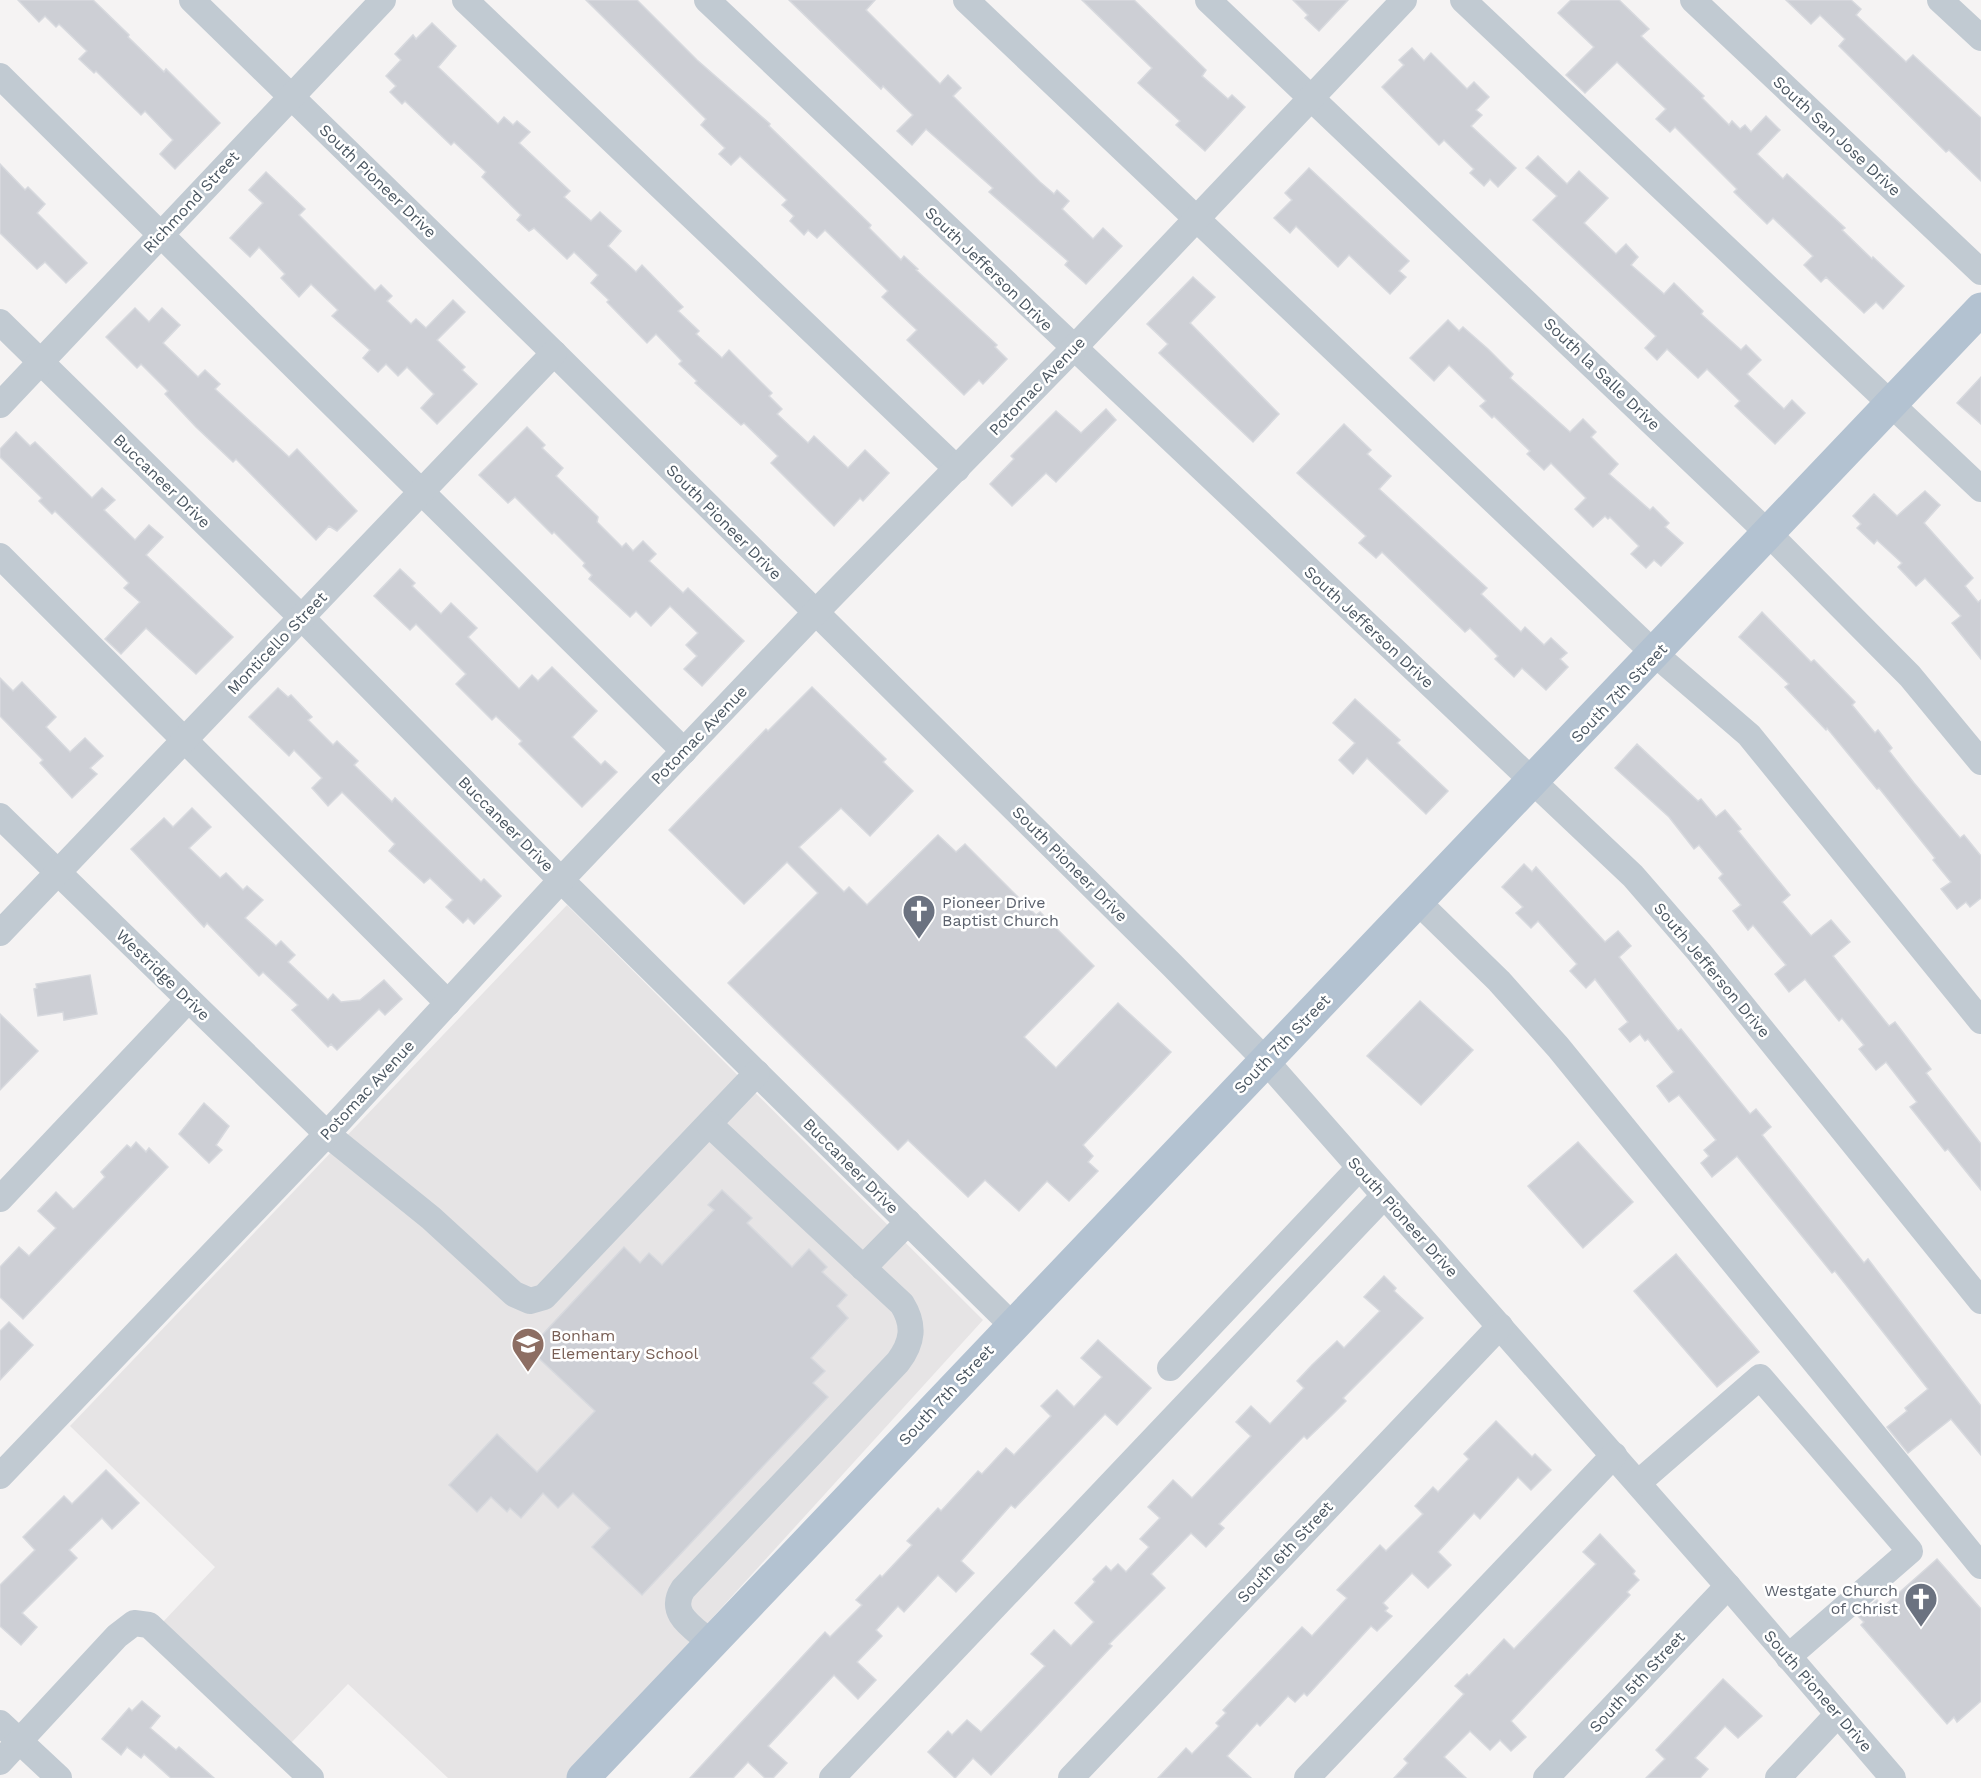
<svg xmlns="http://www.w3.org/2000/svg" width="1981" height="1778" viewBox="0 0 1981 1778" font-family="'Work Sans',sans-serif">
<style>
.education{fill:#e6e4e5}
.building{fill:#cdcfd5;stroke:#d7d9de;stroke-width:1.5}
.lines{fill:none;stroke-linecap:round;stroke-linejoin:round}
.minor{stroke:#c1cad2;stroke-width:26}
.major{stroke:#b3c2d1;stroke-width:33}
.labels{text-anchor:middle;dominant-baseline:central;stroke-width:5;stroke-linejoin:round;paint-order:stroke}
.street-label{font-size:16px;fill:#4a5661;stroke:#fff}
.worship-label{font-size:16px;fill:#5b616d;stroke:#fff;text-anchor:start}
.education-label{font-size:16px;fill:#785e54;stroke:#fff;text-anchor:start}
</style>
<rect width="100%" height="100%" fill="#f5f3f3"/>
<!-- education -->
<polygon class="education" points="567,905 983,1320 567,1778 448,1778 348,1684 290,1744 162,1623 215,1567 70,1426"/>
<!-- building -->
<g class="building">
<polygon points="18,0 93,0 129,35 128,37 164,72 166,69 220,123 175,169 160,154 173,140 145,111 141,115 96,71 94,73 79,59 87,51 59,24 56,27 45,16 39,22"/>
<polygon points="586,0 637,0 697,60 770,124 769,126 871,225 869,228 901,260 904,256 918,269 916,270 997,345 995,347 1007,359 983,384 979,380 964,395 907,340 917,330 882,297 888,291 825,230 817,238 808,230 804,235 790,221 794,216 782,205 787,200 740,156 731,165 719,154 725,148 701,125 706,119"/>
<polygon points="789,0 875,0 866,10 940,84 948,75 961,88 953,96 1040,182 1054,194 1057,190 1069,201 1062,209 1093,239 1103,228 1122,246 1086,284 1065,265 1068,261 989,192 993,188 926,129 912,145 897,131 913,115 883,86 881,89"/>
<polygon points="1082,0 1134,0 1206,70 1202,76 1228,99 1232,95 1245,107 1205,151 1176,125 1180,121 1138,83 1152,68"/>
<polygon points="1293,0 1348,0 1319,31 1305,18 1308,15"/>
<polygon points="1571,0 1619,0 1649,29 1641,36 1704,96 1702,98 1729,125 1732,121 1740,129 1745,125 1751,132 1766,116 1780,130 1757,154 1783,179 1787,174 1845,228 1842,230 1872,259 1873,257 1904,286 1883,309 1876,302 1864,313 1826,277 1821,282 1804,265 1813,256 1773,218 1767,224 1734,192 1737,189 1675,127 1670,132 1656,119 1666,109 1617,62 1585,93 1566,75 1594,47 1558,13"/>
<polygon points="1786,0 1851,0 1861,9 1856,15 1906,62 1913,55 1981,118 1981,181 1949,150 1946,152 1839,46 1845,39 1820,15 1811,24"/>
<polygon points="432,23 456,46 438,67 498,124 504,117 513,125 517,121 530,132 519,143 570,191 564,197 591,221 600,212 621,231 608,246 636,272 642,265 683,307 678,311 699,331 696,334 722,358 729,350 772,393 769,396 782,409 777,414 808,443 814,436 848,468 865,450 889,473 863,501 860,498 834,526 771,463 778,456 744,423 741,425 695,383 697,381 679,364 682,361 656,334 647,343 607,302 609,300 591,283 598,275 574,252 567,259 534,228 529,231 517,220 521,215 482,177 486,172 454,142 451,145 405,101 402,104 390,92 396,86 386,76 401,60 395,54 413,35 416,39"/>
<polygon points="1412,48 1424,61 1431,53 1467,89 1474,82 1489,97 1476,110 1482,115 1471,126 1516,168 1498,187 1490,179 1484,186 1470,173 1474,169 1444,140 1439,145 1382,87 1404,65 1399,60"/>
<polygon points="1538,156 1567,184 1579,171 1608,198 1584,223 1616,254 1626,244 1638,257 1631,265 1664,294 1674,283 1703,311 1701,314 1741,350 1746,345 1761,360 1747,374 1784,409 1792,400 1805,413 1775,444 1735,406 1740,401 1707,369 1698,378 1667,349 1657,360 1645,348 1656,336 1533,220 1557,196 1526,168"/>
<polygon points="0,164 25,190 28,187 45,204 37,213 87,263 66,283 45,262 37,269 0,233"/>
<polygon points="1309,168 1409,261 1399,271 1406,277 1390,294 1349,255 1338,267 1296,226 1290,233 1274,218 1292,200 1285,193"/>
<polygon points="266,172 305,209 299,215 375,291 381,285 392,296 387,301 411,324 416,319 426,328 453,300 465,312 437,340 465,367 462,370 477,384 437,424 421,408 434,394 407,367 398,376 386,364 378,372 363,358 370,350 332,316 338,310 311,284 299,297 281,278 285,274 259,247 250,257 230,238 263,203 249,190"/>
<polygon points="1193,277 1215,297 1190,323 1279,414 1253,442 1159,353 1168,344 1147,324"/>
<polygon points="135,308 149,322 162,308 180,325 163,343 198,377 205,370 220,384 215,389 289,457 297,449 357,511 337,531 329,526 316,540 236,459 233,462 196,427 165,394 168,391 141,364 137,368 106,337"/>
<polygon points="1448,320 1459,331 1463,327 1488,349 1513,374 1510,378 1570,432 1583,419 1596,432 1591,437 1618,464 1609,474 1650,510 1653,507 1669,523 1665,527 1683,543 1661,566 1654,560 1646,568 1631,554 1639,546 1610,517 1608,519 1605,516 1593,527 1575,509 1586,498 1551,463 1544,470 1527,454 1530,451 1494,416 1492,418 1480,406 1486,401 1449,365 1434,381 1410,358"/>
<polygon points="1981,377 1981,424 1957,403"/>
<polygon points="1106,409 1116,420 1056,482 1046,473 1012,506 990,484 1014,459 1011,456 1056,411 1081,433"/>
<polygon points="1344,424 1371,450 1367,454 1391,476 1379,489 1487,588 1481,594 1521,632 1525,627 1544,645 1551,638 1567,653 1560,659 1568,667 1546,690 1522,668 1514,677 1495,659 1498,656 1470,628 1465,632 1382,552 1376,558 1359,543 1366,536 1297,473"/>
<polygon points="527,427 545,445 542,448 563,468 556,476 598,517 597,522 622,547 626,543 633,551 643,541 656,554 649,561 683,593 688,588 744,641 702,686 684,669 697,656 686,645 698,633 670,606 651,626 636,611 630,617 589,579 592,575 583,566 585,563 554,532 552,534 515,497 508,503 479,475"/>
<polygon points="16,432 30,446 35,442 92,498 102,488 115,500 104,510 135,540 149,525 163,537 146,555 233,637 196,674 146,628 121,654 105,639 140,602 124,588 129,583 55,511 52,514 39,501 42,498 0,457 0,449"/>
<polygon points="1925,491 1940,505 1924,523 1973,578 1965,586 1978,602 1981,600 1981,659 1952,623 1961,616 1925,578 1916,586 1898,567 1902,563 1877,540 1874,544 1857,528 1861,524 1853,516 1874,494 1897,516"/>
<polygon points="400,569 415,583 412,586 441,614 451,603 477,628 468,637 519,689 532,675 538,681 552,667 597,711 572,737 601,765 605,761 617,772 582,807 519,744 522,741 496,716 492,720 456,684 466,674 416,624 410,630 374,596"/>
<polygon points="1762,612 1811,662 1814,660 1855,702 1852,705 1875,733 1878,730 1892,748 1889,751 1914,783 1960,838 1964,835 1981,856 1981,898 1970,907 1966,902 1957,909 1941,889 1951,882 1933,860 1935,858 1879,788 1877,789 1827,728 1826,730 1785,687 1789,684 1739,637"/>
<polygon points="0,678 13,691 22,682 56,717 46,727 70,752 85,738 103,756 90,768 97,774 72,798 40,763 43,760 0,716"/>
<polygon points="812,687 886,759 883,762 913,791 870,836 841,808 799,847 844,892 849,887 867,905 938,835 956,852 965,844 1036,915 1040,912 1094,966 1024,1037 1056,1068 1118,1003 1171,1052 1083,1145 1093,1156 1088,1162 1098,1171 1069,1201 1047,1181 1019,1211 985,1180 968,1197 908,1140 898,1150 728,983 818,893 787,862 744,904 669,830 766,729 768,731"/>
<polygon points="278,688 288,697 291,695 312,717 308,720 333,745 337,741 358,761 354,765 392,802 395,798 481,882 484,879 501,896 474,924 468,918 463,923 446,907 453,900 430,878 424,883 389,851 395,844 342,792 328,806 312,788 322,778 294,750 289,756 249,717"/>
<polygon points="1355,699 1400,740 1397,743 1448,791 1426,814 1367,758 1353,774 1339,760 1355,743 1333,723"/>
<polygon points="1637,744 1698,801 1701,799 1716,817 1725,810 1741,829 1738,831 1790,895 1782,902 1811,936 1831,920 1850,942 1833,956 1889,1026 1895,1022 1931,1069 1926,1073 1981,1144 1981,1190 1948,1149 1945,1151 1910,1107 1917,1102 1886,1062 1876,1070 1859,1049 1864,1045 1842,1018 1839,1021 1805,979 1789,992 1775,974 1786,965 1753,925 1748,930 1733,911 1741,905 1719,878 1723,874 1699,845 1694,849 1669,817 1615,768"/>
<polygon points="192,808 211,827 189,848 220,878 226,873 243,890 247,886 263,900 245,918 276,946 281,941 295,955 288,962 328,1000 333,994 341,1002 360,1000 384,980 402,999 385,1015 379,1009 337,1050 331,1044 328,1047 292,1010 298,1005 263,972 259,976 207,923 204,927 131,849 164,818 173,827"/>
<polygon points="1524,864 1532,872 1536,867 1605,942 1618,931 1631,946 1619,957 1678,1031 1681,1029 1750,1114 1756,1109 1771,1127 1762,1135 1864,1263 1868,1259 1981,1406 1981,1455 1951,1419 1908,1453 1887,1427 1907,1411 1905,1408 1928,1389 1835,1271 1832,1273 1737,1156 1712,1177 1701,1163 1709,1156 1704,1150 1716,1140 1679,1095 1669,1102 1657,1086 1674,1072 1648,1039 1645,1041 1640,1034 1630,1042 1619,1029 1628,1022 1595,979 1586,988 1570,971 1577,964 1538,921 1531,928 1516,913 1523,907 1502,887"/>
<polygon points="90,975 97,1014 64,1020 63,1012 38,1016 34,989 37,988 36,984"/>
<polygon points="1420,1001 1473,1050 1421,1105 1367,1056"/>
<polygon points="0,1014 38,1051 0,1090"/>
<polygon points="204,1103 229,1126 216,1145 222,1150 209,1163 179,1134"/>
<polygon points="136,1142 146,1152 149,1148 168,1167 23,1319 0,1297 0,1267 19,1247 29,1256 56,1228 38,1211 56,1192 73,1209 76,1207 105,1177 101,1172 127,1145 131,1148"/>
<polygon points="1578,1142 1633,1202 1583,1248 1528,1186"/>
<polygon points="722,1190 752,1218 747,1223 792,1267 809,1249 827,1267 822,1272 847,1295 837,1306 848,1318 811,1358 825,1371 813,1383 828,1397 642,1595 592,1547 610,1528 573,1493 558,1508 543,1493 521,1518 510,1508 507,1512 491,1497 477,1512 449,1485 497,1434 537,1472 595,1411 529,1349 624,1247 640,1263 649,1253 662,1265 714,1210 708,1205"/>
<polygon points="1676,1254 1759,1352 1717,1387 1634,1291"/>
<polygon points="1384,1276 1396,1288 1394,1291 1423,1318 1343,1398 1346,1401 1332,1415 1307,1439 1304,1436 1267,1474 1219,1524 1224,1528 1206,1547 1191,1533 1151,1574 1165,1588 1109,1644 1112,1646 991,1775 973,1758 955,1778 928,1752 948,1731 952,1735 967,1720 981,1732 1045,1666 1031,1654 1054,1630 1071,1646 1094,1622 1075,1603 1095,1582 1093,1579 1106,1566 1111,1571 1118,1564 1126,1572 1149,1547 1140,1539 1160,1518 1148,1507 1173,1480 1192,1498 1251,1436 1236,1422 1251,1406 1270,1424 1304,1388 1297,1381 1312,1365 1337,1341 1344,1348 1380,1311 1364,1297"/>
<polygon points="9,1322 33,1345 0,1380 0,1331"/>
<polygon points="1098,1340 1151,1388 1117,1425 1105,1414 1015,1508 1011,1505 961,1561 974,1573 956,1592 938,1575 904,1612 898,1606 876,1630 882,1636 857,1662 876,1680 858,1699 834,1675 768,1746 787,1763 773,1778 765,1778 748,1762 733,1778 690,1778 825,1632 830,1637 862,1605 856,1600 880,1575 882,1577 912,1545 907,1541 938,1508 941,1511 978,1471 982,1474 1006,1448 1014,1455 1051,1416 1041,1406 1057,1390 1074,1407 1102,1377 1081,1358"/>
<polygon points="1496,1421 1532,1457 1535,1454 1551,1470 1531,1490 1518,1477 1480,1519 1474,1513 1438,1552 1451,1565 1428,1588 1412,1573 1383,1603 1388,1608 1385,1611 1392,1616 1377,1631 1371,1626 1307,1696 1304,1693 1295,1702 1288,1696 1260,1726 1257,1723 1227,1756 1251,1778 1158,1778 1186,1748 1192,1754 1219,1726 1216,1723 1226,1713 1223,1710 1302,1627 1312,1636 1347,1598 1337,1590 1380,1545 1386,1551 1423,1514 1415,1506 1433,1487 1438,1492 1469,1459 1464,1454"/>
<polygon points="106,1470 139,1503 112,1529 102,1518 69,1550 77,1558 22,1613 37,1627 21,1645 0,1626 0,1585 35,1550 23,1537 64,1496 72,1504"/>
<polygon points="1600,1534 1635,1571 1633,1574 1639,1580 1627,1592 1630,1595 1511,1721 1526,1737 1511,1751 1500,1740 1490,1750 1470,1731 1444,1757 1466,1778 1394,1778 1408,1763 1404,1759 1464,1694 1455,1686 1467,1674 1469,1676 1504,1639 1514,1649 1596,1564 1583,1552"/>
<polygon points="1937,1559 1981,1609 1981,1701 1957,1722 1954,1717 1947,1724 1861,1625 1864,1622 1858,1616 1877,1600 1883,1607"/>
<polygon points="1723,1679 1762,1716 1738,1738 1725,1726 1695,1758 1708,1769 1700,1778 1646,1778 1665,1759 1656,1750"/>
<polygon points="142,1701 160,1716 150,1728 176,1750 179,1747 214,1778 171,1778 144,1754 141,1758 127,1747 121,1755 102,1739 129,1708 132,1711"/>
</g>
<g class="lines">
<!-- minor -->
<g class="minor">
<polyline points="192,0 554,353 1172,965 1266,1061 1728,1586 1893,1778"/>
<polyline points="465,0 957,469"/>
<polyline points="707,0 1633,876 1699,952 1981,1301"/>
<polyline points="966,0 1655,654 1749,735 1981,1021"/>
<polyline points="1208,0 1769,534 1910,676 1981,762"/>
<polyline points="1463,0 1981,489"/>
<polyline points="1693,0 1981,272"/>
<polyline points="1940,0 1981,38"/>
<polyline points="0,76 684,751"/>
<polyline points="0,322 302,618 561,880 1012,1325"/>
<polyline points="0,405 383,0"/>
<polyline points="0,556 448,1003"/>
<polyline points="0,816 327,1134 431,1218 514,1294 530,1301 544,1297 757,1073"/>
<polyline points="1418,902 1499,981 1558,1047 1981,1566"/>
<polyline points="0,933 554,353"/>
<path d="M709,1124L902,1304C915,1325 913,1342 898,1362L683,1589C667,1614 693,1627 711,1643"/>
<polyline points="0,1199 188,1000"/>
<polyline points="863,1268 908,1222"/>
<polyline points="1170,1368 1359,1168"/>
<polyline points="0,1476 327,1134 561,880 816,612 1073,349 1404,0"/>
<polyline points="1638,1483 1760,1377 1910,1551 1788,1657"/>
<polyline points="0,1723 59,1778"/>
<polyline points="0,1762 117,1636 134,1623 149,1625 311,1778"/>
<polyline points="832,1778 1384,1196"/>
<polyline points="1071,1778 1500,1326"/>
<polyline points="1307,1778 1614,1455"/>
<polyline points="1546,1778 1728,1586"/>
<polyline points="1778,1778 1837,1715"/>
</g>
<!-- major -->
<polyline class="major" points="583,1778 1981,309"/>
</g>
<!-- icons -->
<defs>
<g id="church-pin" transform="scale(1.725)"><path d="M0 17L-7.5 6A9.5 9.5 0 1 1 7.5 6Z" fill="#6b7280" stroke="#fff"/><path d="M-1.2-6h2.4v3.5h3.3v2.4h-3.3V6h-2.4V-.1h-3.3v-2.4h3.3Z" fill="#fff"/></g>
<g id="school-pin" transform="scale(1.725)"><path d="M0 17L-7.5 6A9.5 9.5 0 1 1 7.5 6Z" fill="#8d6e63" stroke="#fff"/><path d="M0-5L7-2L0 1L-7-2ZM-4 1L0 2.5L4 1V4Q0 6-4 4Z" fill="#fff"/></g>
</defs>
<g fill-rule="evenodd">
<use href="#church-pin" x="919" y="911"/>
<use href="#school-pin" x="528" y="1344"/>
<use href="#church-pin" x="1921" y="1599"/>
</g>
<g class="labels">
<!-- street labels -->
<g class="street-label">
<text transform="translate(1837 136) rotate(43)">South San Jose Drive</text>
<text transform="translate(378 181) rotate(44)">South Pioneer Drive</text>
<text transform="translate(191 202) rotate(-47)">Richmond Street</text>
<text transform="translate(989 269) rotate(44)">South Jefferson Drive</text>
<text transform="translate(1602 374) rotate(44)">South la Salle Drive</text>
<text transform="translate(1037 386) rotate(-46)">Potomac Avenue</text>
<text transform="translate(162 481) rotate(44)">Buccaneer Drive</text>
<text transform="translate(724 522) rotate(45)">South Pioneer Drive</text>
<text transform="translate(1369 627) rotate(43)">South Jefferson Drive</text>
<text transform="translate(277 643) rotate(-46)">Monticello Street</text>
<text transform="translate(1619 693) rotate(-46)">South 7th Street</text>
<text transform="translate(699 735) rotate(-46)">Potomac Avenue</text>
<text transform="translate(506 824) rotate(45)">Buccaneer Drive</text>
<text transform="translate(1070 864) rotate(45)">South Pioneer Drive</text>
<text transform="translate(1712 970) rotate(50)">South Jefferson Drive</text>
<text transform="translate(163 975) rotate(44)">Westridge Drive</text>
<text transform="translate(1282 1044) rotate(-46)">South 7th Street</text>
<text transform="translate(367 1090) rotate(-47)">Potomac Avenue</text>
<text transform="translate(851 1166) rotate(45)">Buccaneer Drive</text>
<text transform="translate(1403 1217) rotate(48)">South Pioneer Drive</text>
<text transform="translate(946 1395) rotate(-47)">South 7th Street</text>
<text transform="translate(1285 1552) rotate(-47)">South 6th Street</text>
<text transform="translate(1637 1682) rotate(-47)">South 5th Street</text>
<text transform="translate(1818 1691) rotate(49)">South Pioneer Drive</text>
</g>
<!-- worship labels -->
<g class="worship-label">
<text x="942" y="902">Pioneer Drive<tspan x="942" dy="18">Baptist Church</tspan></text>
<text x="1898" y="1590" text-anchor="end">Westgate Church<tspan x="1898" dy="18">of Christ</tspan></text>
</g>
<!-- education labels -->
<g class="education-label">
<text x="551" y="1335">Bonham<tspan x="551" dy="18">Elementary School</tspan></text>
</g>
</g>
</svg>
